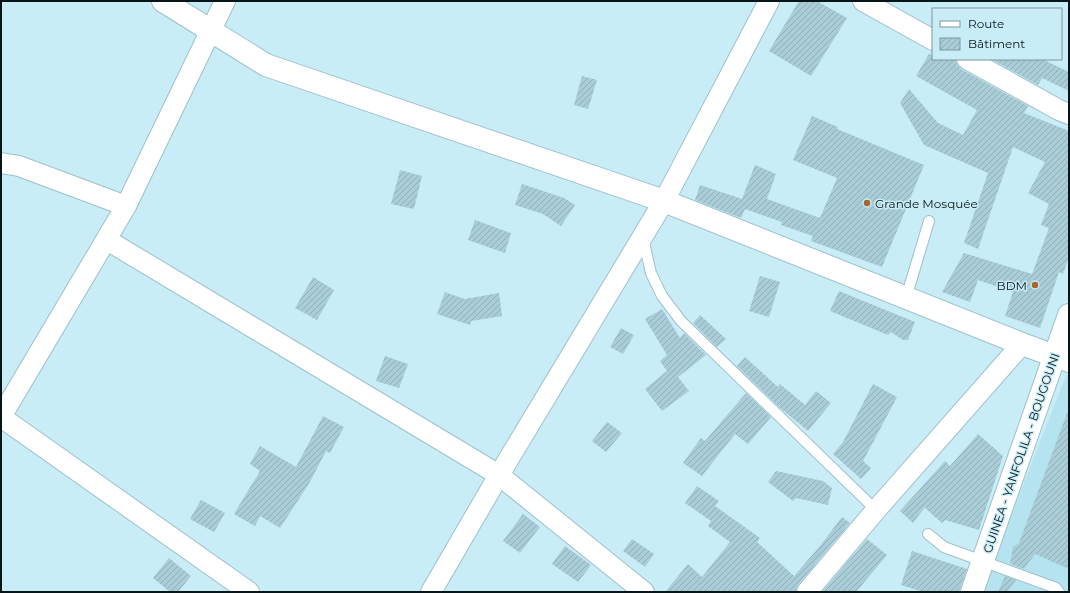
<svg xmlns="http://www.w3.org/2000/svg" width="1070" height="593" viewBox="0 0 1070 593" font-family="Montserrat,sans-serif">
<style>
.built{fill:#b5e3f0}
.building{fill:url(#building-hatch)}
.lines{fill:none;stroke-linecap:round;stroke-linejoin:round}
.service-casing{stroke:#9dc0ca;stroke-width:12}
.minor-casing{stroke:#9dc0ca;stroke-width:22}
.tertiary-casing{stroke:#9dc0ca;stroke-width:24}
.secondary-casing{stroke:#9dc0ca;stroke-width:24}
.primary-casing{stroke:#9dc0ca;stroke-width:24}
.service{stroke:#fff;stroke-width:10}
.minor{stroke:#fff;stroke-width:20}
.tertiary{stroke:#fff;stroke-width:22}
.secondary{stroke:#fff;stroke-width:22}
.primary{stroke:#fff;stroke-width:22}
.poi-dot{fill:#a6672e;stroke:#c9edf7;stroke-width:1.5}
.labels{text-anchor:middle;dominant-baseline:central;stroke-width:3;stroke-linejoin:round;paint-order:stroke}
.poi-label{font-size:12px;fill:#081518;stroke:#c9edf7;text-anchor:start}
.street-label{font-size:12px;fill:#081518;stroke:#c9edf7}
</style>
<defs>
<pattern id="building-hatch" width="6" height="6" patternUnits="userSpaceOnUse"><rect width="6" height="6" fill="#a9cdd7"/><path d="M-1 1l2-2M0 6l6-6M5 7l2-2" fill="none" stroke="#90afb8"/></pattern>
</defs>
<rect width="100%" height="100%" fill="#c9edf7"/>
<!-- built -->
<polygon class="built" points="1069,368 1069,592 981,592 985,582"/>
<!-- building -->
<g class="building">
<polygon points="799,1 817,1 847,18 811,76 769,51"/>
<polygon points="929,54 933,56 933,59 956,59 957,65 961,69 1028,106 1024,113 1069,131 1069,257 1063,274 1059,272 1040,328 1005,316 1013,292 978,280 970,302 942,292 964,253 1032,274 1049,228 1041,225 1049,204 1028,193 1045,162 1013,147 978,249 964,243 988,173 924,145 900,103 909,89 938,123 963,135 977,110 916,76"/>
<polygon points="991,59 1042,59 1069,72 1069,91 1042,78 1038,85"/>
<polygon points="582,76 597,80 588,109 574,105"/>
<polygon points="812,116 838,127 837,129 924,165 882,267 811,241 813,236 781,225 782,222 745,209 741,218 695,200 700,185 742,199 755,165 776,174 767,199 820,218 837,178 793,160"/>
<polygon points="400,170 422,176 414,209 391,204"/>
<polygon points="522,184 564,198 575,205 561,226 543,214 515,205"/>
<polygon points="475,220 511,233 505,253 468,240"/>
<polygon points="760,276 780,282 769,317 749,311"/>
<polygon points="313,277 334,290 317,320 295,308"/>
<polygon points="839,291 915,322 908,340 903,340 891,332 888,335 830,311"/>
<polygon points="445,292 465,299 499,293 502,316 471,321 470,325 437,314"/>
<polygon points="662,309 680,338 684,333 706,355 678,377 689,391 662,411 645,389 667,371 660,361 667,355 645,319"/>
<polygon points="700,315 726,339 717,347 693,323"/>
<polygon points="621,328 634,335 623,354 610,347"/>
<polygon points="385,356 408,364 399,388 376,381"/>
<polygon points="745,357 778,387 780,384 805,405 816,391 831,403 808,431 779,407 737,366"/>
<polygon points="873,384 897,397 863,461 871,468 861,479 833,454 843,442"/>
<polygon points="746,393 771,417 748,444 735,434 702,476 683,463 701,438 705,441"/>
<polygon points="1067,413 1069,414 1069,569 1035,554 1024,569 1010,564 1013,547 1019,543"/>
<polygon points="323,416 344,427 330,453 326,451 310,482 280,528 260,516 255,526 234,514 260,471 250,464 260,446 296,467"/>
<polygon points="607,422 622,433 606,452 592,441"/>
<polygon points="978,434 1003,456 979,530 945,520 942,523 925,508 926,506 913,523 900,511 945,461 950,466"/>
<polygon points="776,471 823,481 832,488 828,505 796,498 793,501 768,482"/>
<polygon points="697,486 719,501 715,506 760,538 757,542 794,576 820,546 842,517 850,523 798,585 796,592 665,592 688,564 702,577 730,542 708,526 711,521 685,503"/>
<polygon points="201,500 225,513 214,532 190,519"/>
<polygon points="523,514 540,527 520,553 503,541"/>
<polygon points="632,539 654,554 645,567 623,551"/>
<polygon points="867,539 887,555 856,592 822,592"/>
<polygon points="565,546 591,565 578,582 552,564"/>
<polygon points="912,551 967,569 959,592 923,592 901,585"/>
<polygon points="169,558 191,576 178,592 170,592 153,578"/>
<polygon points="1005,576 1016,580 1007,592 998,592"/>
</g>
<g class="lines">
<!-- service casing -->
<g class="service-casing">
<g id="service">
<polyline points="643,238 651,273 662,296 681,321 876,510"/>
<polyline points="906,298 929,221"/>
<polyline points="928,534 944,547 1056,588 1059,592"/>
</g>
</g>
<!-- minor casing -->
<g class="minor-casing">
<g id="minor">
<polyline points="863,1 933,40"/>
<polyline points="967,59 1059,110 1069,114"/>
<polyline points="1,163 19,166 126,206"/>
<polyline points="107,240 499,475 644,592"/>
<polyline points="1,417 126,206 225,1"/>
<polyline points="1,417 249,592"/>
<polyline points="431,592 499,475 664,201 769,1"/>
<polyline points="807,592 876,510 1022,344"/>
</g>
</g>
<!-- tertiary casing -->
<g class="tertiary-casing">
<polyline id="tertiary" points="163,1 266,65 664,201 1022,344 1055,356"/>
</g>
<!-- secondary casing -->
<g class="secondary-casing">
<polyline id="secondary" points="1055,356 1069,361"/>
</g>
<!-- primary casing -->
<g class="primary-casing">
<polyline id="primary" points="972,592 1069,315"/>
</g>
<!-- service -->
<use href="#service" class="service"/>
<!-- minor -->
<use href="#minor" class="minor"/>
<!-- tertiary -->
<use href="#tertiary" class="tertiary"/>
<!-- secondary -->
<use href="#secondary" class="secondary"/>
<!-- primary -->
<use href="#primary" class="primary"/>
</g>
<!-- markers -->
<g class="poi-dot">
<circle cx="867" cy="203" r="4"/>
<circle cx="1035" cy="285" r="4"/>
</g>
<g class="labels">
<!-- poi labels -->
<g class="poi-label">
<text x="875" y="203">Grande Mosquée</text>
<text x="1027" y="285" text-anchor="end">BDM</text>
</g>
<!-- street labels -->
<g class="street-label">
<text transform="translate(1021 453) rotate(-71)">GUINEA - YANFOLILA - BOUGOUNI</text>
</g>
</g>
<!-- border -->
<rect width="1070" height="593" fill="none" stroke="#081518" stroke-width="4"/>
<!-- legend -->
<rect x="932" y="8" width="130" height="52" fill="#c9edf7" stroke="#7c979e"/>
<rect x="940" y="21" width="20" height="6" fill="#ffffff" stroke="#7c979e"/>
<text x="968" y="28" font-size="12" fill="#081518">Route</text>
<rect x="940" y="38" width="20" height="12" fill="url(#building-hatch)" stroke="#7c979e"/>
<text x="968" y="48" font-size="12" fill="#081518">Bâtiment</text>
</svg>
